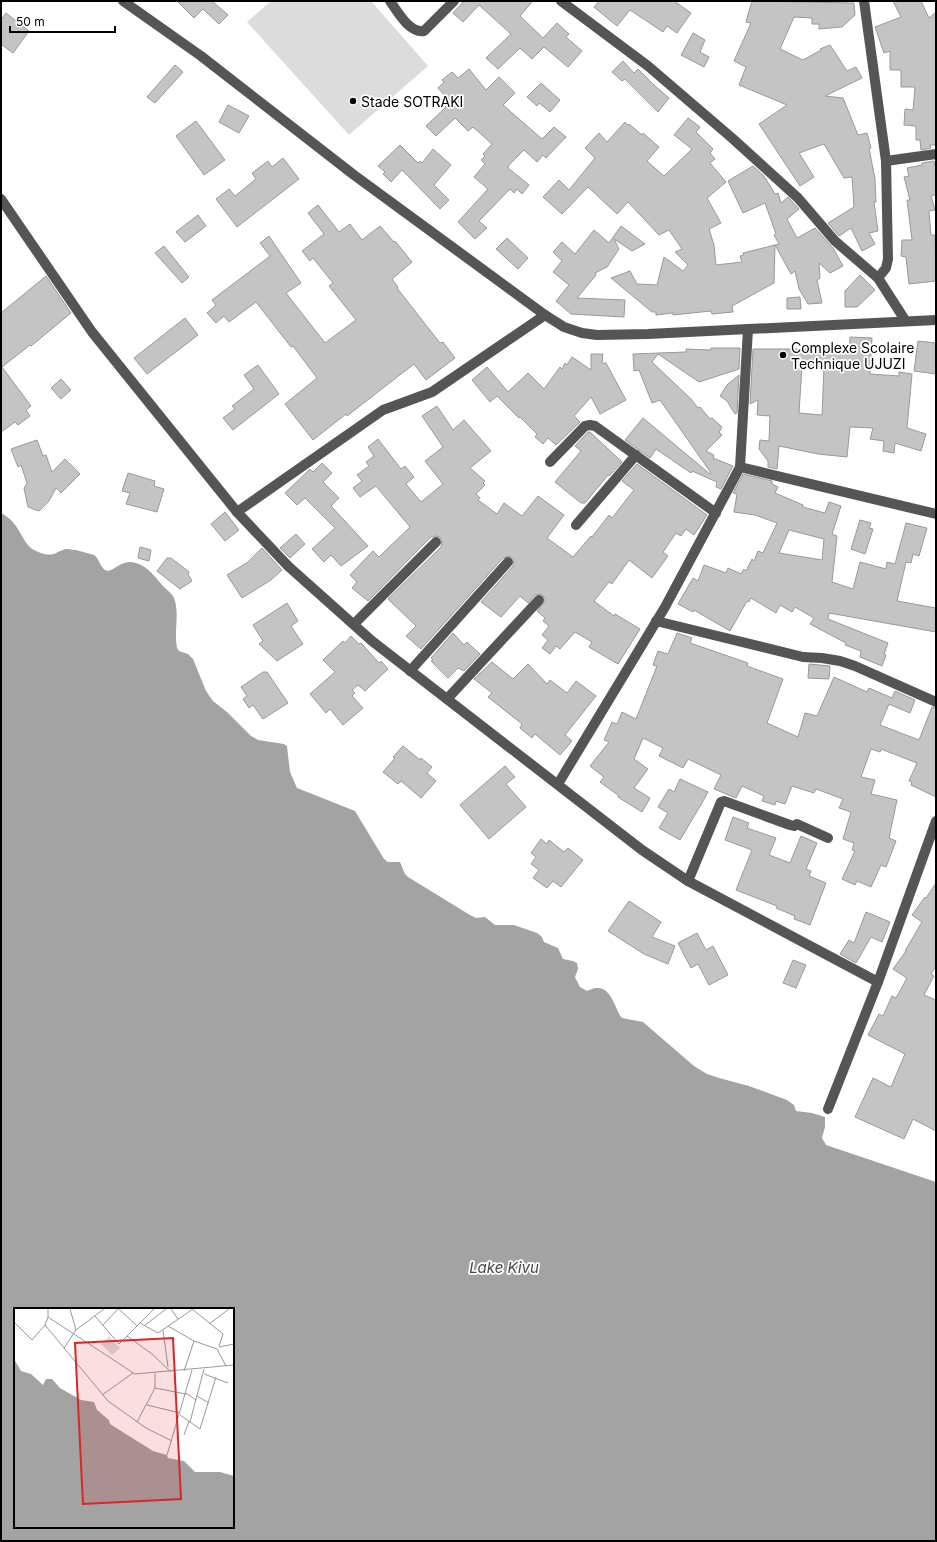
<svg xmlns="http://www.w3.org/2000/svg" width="937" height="1542" viewBox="0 0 937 1542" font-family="Inter,sans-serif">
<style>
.green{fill:#dcdcdc}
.water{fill:#a3a3a3;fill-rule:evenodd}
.building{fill:#c4c4c4;stroke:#999;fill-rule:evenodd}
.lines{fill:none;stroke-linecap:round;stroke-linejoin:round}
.minor{stroke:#555;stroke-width:10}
.poi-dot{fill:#000;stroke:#fff;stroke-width:1.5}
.labels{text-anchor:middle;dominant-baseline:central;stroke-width:3.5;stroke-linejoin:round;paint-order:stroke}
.poi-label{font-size:14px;fill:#000;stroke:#fff;text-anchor:start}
.water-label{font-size:15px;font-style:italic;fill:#444;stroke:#fff}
.inset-road{fill:none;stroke:#999;stroke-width:1}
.view{fill:#d62828;fill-opacity:0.15;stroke:#d62828;stroke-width:2}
.inset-edge{fill:none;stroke:#000;stroke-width:2}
</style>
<rect width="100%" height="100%" fill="#fff"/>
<!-- green -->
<polygon class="green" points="271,1 371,1 428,66 349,135 247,22"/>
<!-- water -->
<path class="water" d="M1,513C21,523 21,543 34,550C42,554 50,557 58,552C61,551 63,549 67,549C73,549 88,553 94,555C99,558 100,567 105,570C111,574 120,561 130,562C146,563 154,576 164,587C168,591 174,595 175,601C179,616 174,633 177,648L179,651L188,654L193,659L206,691L213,701L227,712L251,736L258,740L284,744L287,746L290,772L297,788L355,811L384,859L388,862H400L405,874L408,877L470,915L476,918L485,917L495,925H514L537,933L542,937L544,942L558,948L563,959L573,961L577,963L578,969L575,977L580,987L587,991C590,990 593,988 596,988C612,986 615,1010 622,1018L643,1022L694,1066L707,1074L719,1078L749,1086L787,1100L794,1105L796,1111L812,1113L825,1117V1127L822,1138L826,1145L936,1182V1541H1ZM15,1309H233V1527H15Z"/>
<!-- building -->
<g class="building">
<polygon points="177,1 212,1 228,15 219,24 203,9 194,18"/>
<polygon points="464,1 533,1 520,16 543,38 557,23 569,34 566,37 582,51 568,67 544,47 532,59 520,48 498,69 486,58 511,34 479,5 463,22 453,13"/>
<polygon points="599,1 674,1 691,13 677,33 667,26 663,32 630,10 617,26 594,7"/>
<polygon points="752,1 854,3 855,15 842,27 819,29 819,24 812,24 812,18 794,17 780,49 803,60 821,50 820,49 830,45 847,71 856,67 862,78 825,96 843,98 858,135 867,133 871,148 869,148 875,179 876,202 874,202 878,231 869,233 875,244 862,251 851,228 839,236 828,223 854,207 852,177 844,178 824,144 799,153 814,177 800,186 759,124 787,105 739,85 746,67 734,61 751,23 746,22"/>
<polygon points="893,1 921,1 929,18 936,12 936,145 930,145 931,148 921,150 920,140 916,140 916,126 904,125 905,109 913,110 915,87 901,87 901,70 890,70 890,51 884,53 875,27 901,17"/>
<polygon points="6,13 29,31 13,53 1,44 1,20"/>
<polygon points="693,33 705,40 700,52 709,57 704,67 681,55"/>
<polygon points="623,61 634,73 638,69 654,85 669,98 658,112 625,79 622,81 612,72"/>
<polygon points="175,65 183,72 155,103 147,97"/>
<polygon points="469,69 486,90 499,77 515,93 503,105 542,139 554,127 566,137 546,158 543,155 537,162 524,150 509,165 508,168 529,185 522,194 517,189 514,193 510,189 479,221 487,228 475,239 458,222 488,189 474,177 485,164 481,160 485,156 483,154 492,144 473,127 468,131 455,118 436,136 426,126 446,107 440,101 445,96 438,88 444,82 442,80 452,72 458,78"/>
<polygon points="541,83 560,100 550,112 539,103 537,106 527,97"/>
<polygon points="228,105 249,116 239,133 219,122"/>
<polygon points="688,118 700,127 696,132 713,149 710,153 715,159 710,163 726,182 707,198 721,223 709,229 714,245 716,265 742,262 740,256 744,255 743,253 775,245 774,283 732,306 733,312 712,314 711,311 673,315 673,313 656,315 656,312 652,312 611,278 630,271 637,284 657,285 664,257 683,271 688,265 675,252 682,249 669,230 659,235 628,202 617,214 588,187 562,214 543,197 559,180 569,190 595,158 585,148 599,133 607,142 625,122 628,125 629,124 642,135 643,133 659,147 647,161 664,176 692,149 674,135"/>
<polygon points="196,121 225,160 204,175 176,136"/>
<polygon points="400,145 418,163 420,161 422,163 433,149 451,165 434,185 449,200 440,209 402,170 391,182 383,174 385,172 378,166"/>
<polygon points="283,158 299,179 237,227 216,199 229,189 235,196 256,179 252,173 268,161 272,167"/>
<polygon points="934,161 936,170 936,195 931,196 935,210 929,211 931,235 935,235 936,281 909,284 906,257 901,256 902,240 912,240 907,200 910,200 904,177 909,176 907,168 922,165 922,163"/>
<polygon points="753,166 764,176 775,194 778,193 781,203 788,197 799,209 787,219 797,238 815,228 833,248 843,266 830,273 819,263 820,278 817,280 822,303 808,304 799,289 795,271 791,274 775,245 779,244 774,235 776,234 765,203 743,213 728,181"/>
<polygon points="318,205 339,232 350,224 362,240 380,226 394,242 395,241 412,262 392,279 398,287 397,288 440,343 443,342 455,358 426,380 414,364 347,416 346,414 313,440 285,404 317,378 293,346 291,347 256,302 229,322 224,316 216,323 207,313 216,305 212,300 270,256 260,243 269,236 301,283 286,293 325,343 356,320 329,286 333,283 313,258 310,261 302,251 324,234 308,213"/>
<polygon points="198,215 206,226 185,242 176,232"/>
<polygon points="621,226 645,244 632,251 614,239 619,249 607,267 595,273 596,275 577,298 625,300 624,317 571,314 556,301 569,285 553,272 562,261 553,252 562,242 575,254 594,230 609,243"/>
<polygon points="507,238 528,258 518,269 496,249"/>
<polygon points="164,246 189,277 182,283 155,253"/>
<polygon points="860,275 875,290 857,307 845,307 845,291"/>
<polygon points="46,276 71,313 31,346 30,345 2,367 31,406 26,410 30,416 18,425 15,422 1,432 1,313"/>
<polygon points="800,297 801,309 787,309 787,298"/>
<polygon points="185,318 198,335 147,374 134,358"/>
<path d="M850,337L872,338L870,374L899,376V372L912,374L907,428L926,434L921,451L895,443L894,453L883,451L884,441L870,439L873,428L850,427L847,457L818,454L779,446L777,469L768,467V461L759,449L760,440L769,441L770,416L757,415L758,400L750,404L753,349H849ZM802,366H824L822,415L799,413Z"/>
<polygon points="918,341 936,343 936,374 914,371"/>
<polygon points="711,348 740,348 739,369 699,382 658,354 652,362 691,399 698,408 700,407 710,419 712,418 722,427 719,432 722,435 706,451 714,455 713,458 733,466 721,489 716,487 717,482 692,471 691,473 656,449 650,458 625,440 643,418 710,474 711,473 660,400 652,403 639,370 634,371 633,354 686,352 686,349 711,350"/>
<polygon points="591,354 603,354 602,363 606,363 626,400 600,414 591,397 574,416 580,422 556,445 548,438 543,444 535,437 537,434 520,417 519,418 497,396 490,402 472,380 487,367 508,392 528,373 544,389 560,367 562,369 565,363 567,365 572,357 591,370"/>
<polygon points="258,365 279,394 233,430 223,418 235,409 232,406 254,389 244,375"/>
<polygon points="739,375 737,413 735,414 727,401 720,396 727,385"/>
<polygon points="61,379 71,390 61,399 51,388"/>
<polygon points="437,406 453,430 464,420 491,451 470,468 485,481 483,483 485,485 476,494 480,498 478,500 497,514 504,503 522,516 538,496 564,515 547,538 573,557 591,536 592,537 609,515 612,518 634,490 622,481 637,464 707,515 694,535 686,529 681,536 676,533 663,552 668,556 652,578 629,560 612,584 609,582 594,601 614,616 615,614 640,629 618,664 589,647 592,642 575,632 560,649 556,646 550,654 542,648 548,640 542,635 549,626 543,621 545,618 537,611 545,601 545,598 541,594 535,595 528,603 520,596 501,617 481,602 513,566 514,560 510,556 503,558 421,649 406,636 416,626 388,599 441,547 442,541 440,537 435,536 431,537 368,601 352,588 357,582 350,575 373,551 379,557 410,527 376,486 360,497 353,488 362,481 357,475 369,466 366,462 374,456 368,447 378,439 401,469 405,466 414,477 406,484 421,502 443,484 425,461 443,447 422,416"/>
<polygon points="588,432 590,432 622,462 609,476 608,475 585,503 581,503 555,482 581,451 575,446"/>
<polygon points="37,440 43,456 46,455 52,472 65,459 80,474 61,493 56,488 49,501 39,511 28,507 24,488 27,483 21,465 18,467 11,449"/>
<polygon points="322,463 332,473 323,482 339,498 331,506 368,546 341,566 331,555 324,562 312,549 335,528 305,498 297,505 285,493 310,469 313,472"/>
<polygon points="128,473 155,481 154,486 164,489 157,512 126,504 130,493 122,491"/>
<path d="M743,474L772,481V484L778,487L775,493L803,505V507L825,513L829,502L841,506L832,534L837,536L832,582L853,589L860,562L886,569L887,562L895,564L906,523L927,528L919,556L913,554L911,563L906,562L897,601L936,608V632L829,613L828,619L888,643L884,654L886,655L882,666L860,657L861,651L845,645L846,643L810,624L814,618L795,607L792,612L780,605L776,613L751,598L749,602L747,601L730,631L694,610L693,612L678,604L693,578L698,581L704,565L726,573L728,568L741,574L744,569L746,571L752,559L754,561L758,551L763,553L777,523L755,515L734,512L737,494L733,493ZM789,530L824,539L822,560L779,553Z"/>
<polygon points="225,512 239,530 225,541 211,524"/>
<polygon points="860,520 871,523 869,528 873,529 865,554 851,549"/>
<polygon points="296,534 305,544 290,558 280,548"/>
<polygon points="140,547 151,550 149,561 138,558"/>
<polygon points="262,548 282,570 271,580 242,598 227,575 248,562"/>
<polygon points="167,558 171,558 189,572 188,574 192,581 180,589 157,571"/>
<polygon points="287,603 298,621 291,626 303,644 277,661 259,644 263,641 253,625"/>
<polygon points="453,633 464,645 467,642 480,654 464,671 458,668 448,678 431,661 433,660 431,658"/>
<polygon points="677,633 692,638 690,643 748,663 747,666 783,679 767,723 798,737 805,713 817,716 834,677 867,692 869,688 892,698 895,691 915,700 910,713 889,704 880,725 919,740 932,707 936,708 936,797 911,785 912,782 909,781 917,763 881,749 880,752 871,749 861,777 875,780 871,794 897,800 889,838 896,841 886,867 881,865 871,887 857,881 855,885 842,879 855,851 852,850 854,843 843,839 851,812 839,808 843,799 816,789 814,793 792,786 785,804 776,801 775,805 762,801 764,796 742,786 736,798 714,789 721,775 688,759 683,768 659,756 663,748 643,738 634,759 648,769 634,788 650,798 642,812 618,797 619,796 600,782 604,777 590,766 609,742 604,740 612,722 617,724 622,712 636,719 657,666 653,665 658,651 668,654"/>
<polygon points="351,636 359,644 361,643 379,663 381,661 388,669 365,691 358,685 352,690 355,693 352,696 363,708 343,725 330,709 326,713 310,694 335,672 323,660 343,641 345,643"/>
<polygon points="492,662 513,679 528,664 547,684 550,680 567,693 576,681 596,696 565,735 572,741 560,755 535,734 532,738 520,728 522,724 488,697 492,693 474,679"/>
<polygon points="809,664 830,666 829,679 808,678"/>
<polygon points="263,672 267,672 288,703 263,719 253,705 249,708 243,699 247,696 241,687"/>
<polygon points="403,746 420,760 421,758 432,767 427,773 436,781 421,798 401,781 398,784 383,772 395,758 393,757"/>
<polygon points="505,766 515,777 506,784 526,807 489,839 460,805"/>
<polygon points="680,779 708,792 702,803 680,840 659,828 668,813 658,807 669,789 674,792"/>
<polygon points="733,817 749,823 747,828 776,838 769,855 790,863 801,836 817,843 806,869 811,871 809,876 826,883 810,925 794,919 795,916 776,908 777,906 736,890 752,850 725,840"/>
<polygon points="541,839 547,844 549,840 564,852 568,848 583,860 561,887 553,881 547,888 533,878 539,870 531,864 536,857 531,853"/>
<polygon points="936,883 936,966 931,974 934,976 924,995 936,1000 936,1131 913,1119 904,1139 855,1117 873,1078 891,1087 905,1054 868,1035 879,1014 883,1016 892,996 896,998 907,978 893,969 906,951 905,951 922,922 912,915 925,897 926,898"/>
<polygon points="629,901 661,922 652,937 675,946 668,964 644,954 608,931"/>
<polygon points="866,912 890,922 882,942 871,937 856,963 840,954 849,940 854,943"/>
<polygon points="697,933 706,950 713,946 728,975 709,985 698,964 691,968 678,943"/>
<polygon points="793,960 806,965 796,988 783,983"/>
</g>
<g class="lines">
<!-- minor -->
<g class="minor">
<polyline points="123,1 201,56 354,175 545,315 564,327 582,333 597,335 648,334 936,320"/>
<path d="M390,1C398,12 409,33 424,31L454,1"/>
<polyline points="561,1 648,66 732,138 798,198 835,241 878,278 905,320"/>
<polyline points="864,1 886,161 888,259 886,268 878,278"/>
<polyline points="886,161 936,154"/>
<polyline points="1,199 92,332 237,512 288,566 372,641 642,850 688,881 878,982"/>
<polyline points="550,462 585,426 590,425 595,426 716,513"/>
<polyline points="740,467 936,514"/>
<polyline points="237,512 383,410 432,392 545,315"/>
<polyline points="576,525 636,455"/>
<polyline points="656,621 803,657 822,658 840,661 855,666 936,702"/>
<polyline points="354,624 436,542"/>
<polyline points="410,671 508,562"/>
<polyline points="447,699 539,600"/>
<polyline points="558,784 665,607 740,467 748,329"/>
<polyline points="688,881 721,802 724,801 790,825 794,826 797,824 828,838"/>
<polyline points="828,1109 878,982 936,821"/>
</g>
</g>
<!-- markers -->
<g class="poi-dot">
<circle cx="353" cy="101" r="4"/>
<circle cx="783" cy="355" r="4"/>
</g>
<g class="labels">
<!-- poi labels -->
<g class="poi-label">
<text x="361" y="101">Stade SOTRAKI</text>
<text x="791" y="347">Complexe Scolaire<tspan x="791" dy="16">Technique UJUZI</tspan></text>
</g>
<!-- water labels -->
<g class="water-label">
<text x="504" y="1267">Lake Kivu</text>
</g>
</g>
<!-- overview -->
<g transform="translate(14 1308)">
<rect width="220" height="220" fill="#fff"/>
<path d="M95,28L106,40L98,47L87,36Z" fill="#dcdcdc"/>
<path d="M0,51L7,63L17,66L29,77L32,71H38L46,80L67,92L80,94L83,102L95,112L96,116L139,143L153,147L154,150L170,153L181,164H206L220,168V219H0Z" fill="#a3a3a3"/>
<path class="inset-road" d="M34,1V9L37,11L121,66L220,57M56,1L62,22M105,1L123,18M157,1L164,11M178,1L209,26L205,38M81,8L105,36L140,1M0,14L18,32L31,17L34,9M126,15L144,25L179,1M195,16L215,1M31,17L94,93L132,120L158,133M89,17L104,1M130,18L152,1M154,18L180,33L203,41M149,22L154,59M113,28L138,46L157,64M205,39L220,36M50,40L62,22L90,1M203,41L212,58M170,63L180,33M190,66L214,75M141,80L172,86M172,85L182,92M88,87L119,65M183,88L195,95M133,97L166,105M166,107L186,121L202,69M123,114L141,80V65M176,114L190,61M170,127L175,113M153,147L178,62"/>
<path class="view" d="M159,30L167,191L69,196L61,35Z"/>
<rect width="220" height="220" class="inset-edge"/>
</g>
<!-- border -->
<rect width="937" height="1542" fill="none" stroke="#000000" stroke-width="4"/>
<!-- scale -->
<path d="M10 26v6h105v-6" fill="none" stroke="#000000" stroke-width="2"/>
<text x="16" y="26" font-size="12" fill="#000000" stroke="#ffffff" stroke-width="3" paint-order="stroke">50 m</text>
</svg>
